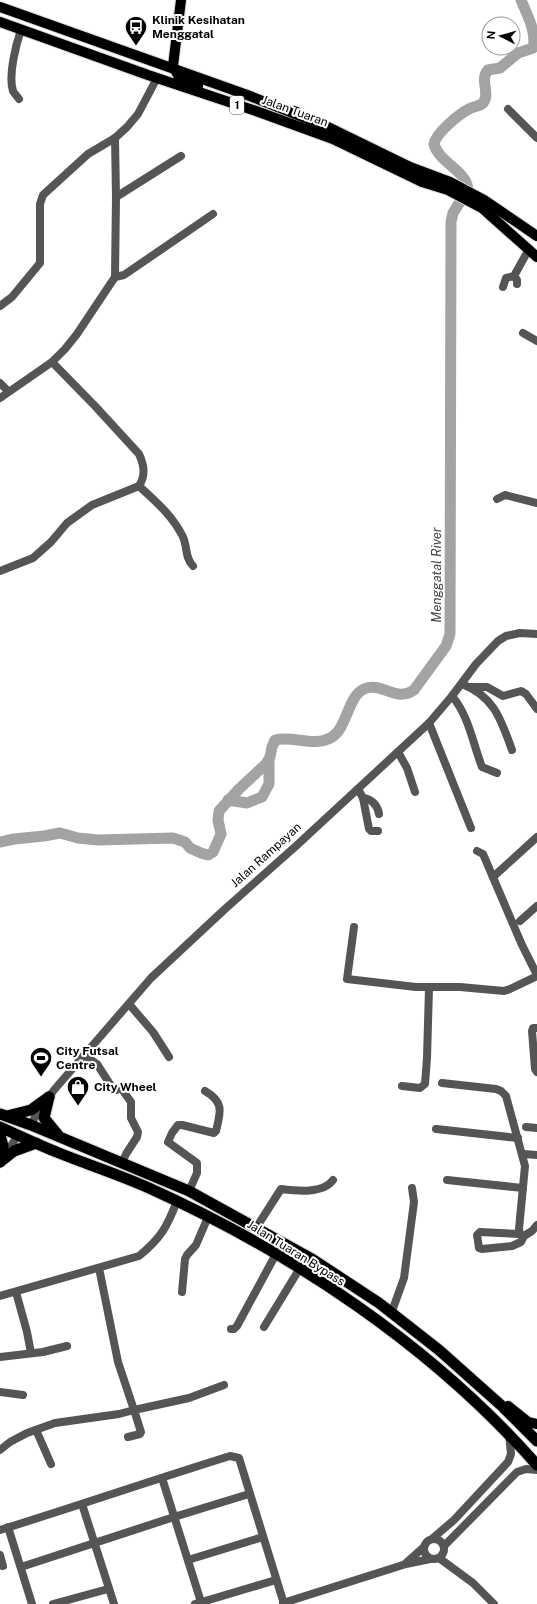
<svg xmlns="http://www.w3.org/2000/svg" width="537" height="1604" viewBox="0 0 537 1604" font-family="'Public Sans',sans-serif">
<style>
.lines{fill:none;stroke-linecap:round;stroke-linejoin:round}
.river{stroke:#a3a3a3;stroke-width:11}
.major-casing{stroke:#dbdbdb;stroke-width:12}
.highway-casing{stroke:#dbdbdb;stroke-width:13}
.minor{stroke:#555;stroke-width:8}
.major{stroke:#000;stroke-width:10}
.highway{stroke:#000;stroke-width:11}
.labels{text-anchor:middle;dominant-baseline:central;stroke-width:4;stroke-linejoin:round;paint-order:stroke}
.shield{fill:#fff;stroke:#4c4c4c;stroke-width:1}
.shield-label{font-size:11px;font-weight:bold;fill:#000}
.poi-label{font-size:12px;font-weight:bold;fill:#000;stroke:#fff;text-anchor:start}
.street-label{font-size:12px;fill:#000;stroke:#fff}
.water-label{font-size:13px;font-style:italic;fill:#444;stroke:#fff}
</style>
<rect width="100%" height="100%" fill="#fff"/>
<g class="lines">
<!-- river -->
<g class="river">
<polyline points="228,800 247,803 262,797 269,784 269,760"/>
<path d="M0,842L14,839L44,836L60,833L78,838L98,840L173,838L185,842L190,848L201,853L208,855L213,852L221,834L218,820L219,811L239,789L266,764L270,757L272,747L275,740C294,735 314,748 332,737C347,728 348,696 364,689C382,681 395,703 414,690L446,646L450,634L451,222L453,213L468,189C466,170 439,163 434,144C436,133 459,114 469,109C473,106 479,107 483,103C491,94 479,80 488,70L500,68L518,53L533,48C537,32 527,15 521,0"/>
</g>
<!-- major casing -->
<g class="major-casing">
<g id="major">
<polyline points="181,0 173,66 179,77 198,86"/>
<polyline points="0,7 250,96 330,128 410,167 450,182 484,200 537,236"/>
<polyline points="0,22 148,75 256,111 333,139 422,182 448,190 482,208 537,257"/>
<polyline points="508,1406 528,1422 537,1424"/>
</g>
</g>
<!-- highway casing -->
<g class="highway-casing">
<g id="highway">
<polyline points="49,1097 44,1118 58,1135"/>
<polyline points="0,1114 31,1125 189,1191 312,1259 379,1303 439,1350 503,1407 537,1441"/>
<polyline points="7,1116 31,1110 49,1097"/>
<path d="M0,1127C20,1136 39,1145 59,1153C89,1165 120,1175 149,1188C293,1253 432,1346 537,1465"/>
<polyline points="0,1135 3,1146 0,1162"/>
<polyline points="0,1162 14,1151 36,1143"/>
</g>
</g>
<!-- minor -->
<g class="minor">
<path d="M19,99C17,96 14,93 13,91C8,76 16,44 21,30"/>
<polyline points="508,109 537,138"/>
<polyline points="116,197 181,156"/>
<polyline points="514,276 517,280 517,284"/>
<polyline points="115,277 124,275 213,214"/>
<polyline points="503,287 506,278 514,276 529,249"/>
<polyline points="0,306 12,297 40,263 40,204 43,195 88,154 115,138 127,127 138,114 157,78"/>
<polyline points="523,333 537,341"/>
<polyline points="0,383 8,391"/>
<polyline points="0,398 52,362 65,349 77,334 115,277 116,197 115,138"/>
<path d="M139,486C156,502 171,514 182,535C188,545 184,557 193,566"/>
<polyline points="497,499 505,495 537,503"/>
<path d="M0,571L33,558L51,542L67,523L92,505L139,486C146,475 144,465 139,454L95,406L52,362"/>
<path d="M462,684C495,697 501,720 512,750"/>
<polyline points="470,687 487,687 503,696 521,691 526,694 537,709"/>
<path d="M452,696C469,716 473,744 482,767L497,773"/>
<polyline points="429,723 471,828"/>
<polyline points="398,752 407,768 415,792"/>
<polyline points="358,789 363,798 369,829 371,831 378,831"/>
<path d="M363,798C372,799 378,806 379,814"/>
<polyline points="477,851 483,854 522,945 537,975"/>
<polyline points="493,877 537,837"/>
<polyline points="520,921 537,906"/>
<polyline points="354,927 347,979 416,987 460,987 504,991 510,989 537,976"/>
<polyline points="129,1004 153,1032 169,1057"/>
<polyline points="537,1028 533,1028 532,1031 535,1069 537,1072"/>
<polyline points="84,1055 97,1064 113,1089 116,1090 121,1088 131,1102 131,1118 138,1132 137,1137 126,1154 122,1163"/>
<polyline points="442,1083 496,1089 501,1091 506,1096 525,1166 519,1229 520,1234"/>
<polyline points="402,1086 420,1088 425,1084 427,1058 429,988"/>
<polyline points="31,1125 36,1115 54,1090 151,978 225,909 296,846 429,723 452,696 476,664 498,641 506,636 520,633 537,634"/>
<polyline points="526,1127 537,1128"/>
<polyline points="436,1129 518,1138"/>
<polyline points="523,1154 537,1155"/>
<polyline points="4,1157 18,1135"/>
<polyline points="447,1180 523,1188"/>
<path d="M189,1191L197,1173V1163L168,1142L172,1133L178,1125H182L214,1133L216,1131C221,1111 224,1102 205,1091"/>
<path d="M256,1228L281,1189C297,1191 323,1194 333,1180"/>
<polyline points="524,1236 521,1242 512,1246 482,1249 479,1248 477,1235 480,1232 520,1234 524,1236 532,1231 537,1225"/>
<polyline points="99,1268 118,1362 134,1410 189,1398 224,1385"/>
<polyline points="16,1292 27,1332 31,1353"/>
<polyline points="182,1292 185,1259 187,1255 196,1245 208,1217"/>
<path d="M0,1296L139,1256C161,1238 167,1227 177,1201"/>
<polyline points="391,1314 404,1278 414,1202 412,1188"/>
<polyline points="264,1327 300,1268"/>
<polyline points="231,1329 234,1329 237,1326 276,1254"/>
<polyline points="0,1357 43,1352 67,1346"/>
<polyline points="0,1392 23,1395"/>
<polyline points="36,1430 51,1464"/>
<polyline points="0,1450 10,1442 27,1433 55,1423 119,1414 134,1410 141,1432 140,1434 128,1437"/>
<polyline points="162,1478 201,1602"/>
<polyline points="82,1504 114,1604"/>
<polyline points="8,1527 32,1604"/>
<path d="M0,1530C77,1506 153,1480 230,1456L239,1458L284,1604"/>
<polyline points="433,1538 454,1520 508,1462 511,1454 509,1434"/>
<circle cx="434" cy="1549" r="10"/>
<polyline points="444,1546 517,1472 526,1469 537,1470"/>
<polyline points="0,1555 3,1566"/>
<polyline points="439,1558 473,1583 494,1604"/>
<polyline points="188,1560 263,1537"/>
<polyline points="406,1563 424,1547"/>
<polyline points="21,1567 174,1517 249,1494"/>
<polyline points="283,1603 406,1564 430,1559"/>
<polyline points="53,1604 108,1589"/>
<polyline points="195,1604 276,1580"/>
</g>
<!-- major -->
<use href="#major" class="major"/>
<!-- highway -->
<use href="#highway" class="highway"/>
</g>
<!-- icons -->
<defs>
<g id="bus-pin" transform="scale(1.15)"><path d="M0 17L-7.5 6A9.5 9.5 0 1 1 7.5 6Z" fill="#000" stroke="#fff"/><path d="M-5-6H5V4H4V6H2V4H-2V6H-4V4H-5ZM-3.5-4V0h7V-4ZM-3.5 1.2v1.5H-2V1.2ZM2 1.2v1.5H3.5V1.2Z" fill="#fff"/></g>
<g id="stadium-pin" transform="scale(1.15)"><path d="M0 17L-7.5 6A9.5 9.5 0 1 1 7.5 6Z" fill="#000" stroke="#fff"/><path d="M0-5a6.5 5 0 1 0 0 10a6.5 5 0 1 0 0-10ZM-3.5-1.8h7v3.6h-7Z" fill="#fff"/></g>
<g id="shop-pin" transform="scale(1.15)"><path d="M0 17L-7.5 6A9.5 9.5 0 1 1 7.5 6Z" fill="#000" stroke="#fff"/><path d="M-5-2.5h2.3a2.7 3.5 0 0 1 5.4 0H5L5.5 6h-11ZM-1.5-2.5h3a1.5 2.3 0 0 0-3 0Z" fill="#fff"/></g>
</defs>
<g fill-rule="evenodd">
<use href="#bus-pin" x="136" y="27"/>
<use href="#stadium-pin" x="41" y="1058"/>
<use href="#shop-pin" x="78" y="1087"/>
</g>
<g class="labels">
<!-- shield labels -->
<rect class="shield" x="230" y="96" width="14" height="18" rx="3"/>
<g class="shield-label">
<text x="237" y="105">1</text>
</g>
<!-- poi labels -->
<g class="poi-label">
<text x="152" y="20">Klinik Kesihatan<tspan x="152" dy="14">Menggatal</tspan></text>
<text x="56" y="1051">City Futsal<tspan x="56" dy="14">Centre</tspan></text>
<text x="94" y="1087">City Wheel</text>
</g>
<!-- street labels -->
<g class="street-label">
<text transform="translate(295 111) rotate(20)">Jalan Tuaran</text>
<text transform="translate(266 855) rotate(-42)">Jalan Rampayan</text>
<text transform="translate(296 1253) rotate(32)">Jalan Tuaran Bypass</text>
</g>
<!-- water labels -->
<g class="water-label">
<text transform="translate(436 575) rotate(-90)">Menggatal River</text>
</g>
</g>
<!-- north arrow -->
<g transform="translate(501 36) rotate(276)"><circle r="19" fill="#ffffff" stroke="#999999"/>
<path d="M0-3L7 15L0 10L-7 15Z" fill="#000000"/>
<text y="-6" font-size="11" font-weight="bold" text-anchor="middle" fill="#000000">N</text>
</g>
</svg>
